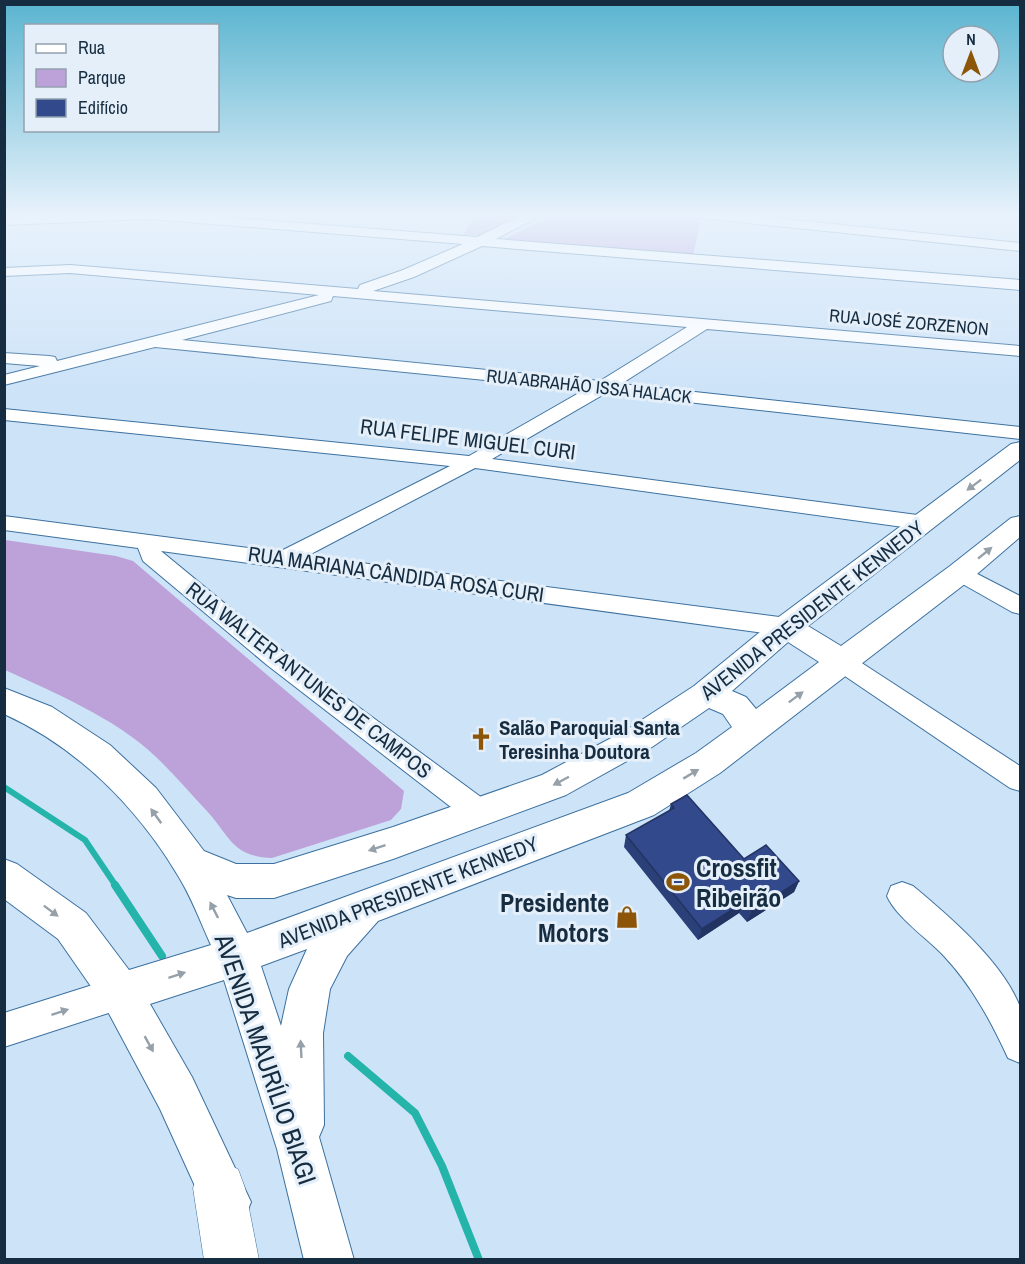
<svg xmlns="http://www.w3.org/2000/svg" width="1025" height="1264" viewBox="0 0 1025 1264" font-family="'Archivo Narrow',sans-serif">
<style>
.green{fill:#bda1d9}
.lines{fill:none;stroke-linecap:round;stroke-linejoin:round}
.stream-far1{stroke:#24b4a9;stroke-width:6}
.stream{stroke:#24b4a9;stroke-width:8}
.minor-casing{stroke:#3c719f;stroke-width:2}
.major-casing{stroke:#3c719f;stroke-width:2}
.highway-casing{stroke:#3c719f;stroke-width:1}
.minor{fill:#fff;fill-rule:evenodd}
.major{fill:#fff;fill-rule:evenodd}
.highway{fill:#fff;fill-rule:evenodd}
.wall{fill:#2b3f78}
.shaded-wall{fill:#233362}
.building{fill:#32498c;stroke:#233362;stroke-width:1.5}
.oneway{fill:#96a0a9}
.labels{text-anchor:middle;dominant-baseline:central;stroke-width:6;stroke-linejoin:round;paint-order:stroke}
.far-street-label{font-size:18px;fill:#162c40;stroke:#e4eff9}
.street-label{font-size:21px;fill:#162c40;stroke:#e4eff9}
.poi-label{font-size:21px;font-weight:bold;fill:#162c40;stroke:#e4eff9;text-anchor:start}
.near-poi-label{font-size:26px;font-weight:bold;fill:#162c40;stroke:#e4eff9;text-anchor:start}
.near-street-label{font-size:26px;fill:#162c40;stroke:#e4eff9}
</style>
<rect width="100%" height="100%" fill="#cde3f8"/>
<!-- green -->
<g class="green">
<polygon points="476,214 524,214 485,235 463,235"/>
<polygon points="554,214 659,214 702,218 692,258 495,244"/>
<path d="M5,540L116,556L133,561L404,791L401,809L391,820L272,858C231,856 231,837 206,810C189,792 173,773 155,756C115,718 55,693 5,670Z"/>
</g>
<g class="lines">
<!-- stream-far1 -->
<polyline class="stream-far1" points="4,787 85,840 116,886"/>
<!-- stream -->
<g class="stream">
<polyline points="115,885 162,956"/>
<polyline points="348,1056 415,1113 442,1166 479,1260"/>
</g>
<!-- minor casing -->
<g class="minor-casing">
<g id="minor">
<path d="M85,214H182L477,237L524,214H539L538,217L496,239L1020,280V290L482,246L414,277L373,291L1020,346V356L707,329L621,384L1020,427V439L606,393L492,459L925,516L933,518L936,523L933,528L925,530L475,468L307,556L787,618L795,621L799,627L795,633L787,636L161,551L285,653L489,803L493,812L489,821L479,824L469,821L267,665L143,561L138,548L4,530V516L279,552L450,466L4,420V409L469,456L584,390L155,347L4,385V375L40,366L4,363V353L49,356L55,357L57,361L319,295L70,273L4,276V268L70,265L358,289L360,285L403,270L463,244L149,219L4,225V217ZM333,296L687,327L600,381L182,340L331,301Z"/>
<polygon points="692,214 735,214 1020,243 1020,251 699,218"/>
<polygon points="960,565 1020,596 1020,614 1012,612 952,578 949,573 952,568"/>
<polygon points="842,653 851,656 1020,766 1020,791 1010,788 833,668 830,662 833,656"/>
<path d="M902,882L913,886C949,916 1003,962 1020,1007C1024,1020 1020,1049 1020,1063L1008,1058C991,1021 972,986 944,956C927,938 896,917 887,896L891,886Z"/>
<polygon points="121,976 133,981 138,993 133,1005 4,1047 4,1013"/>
</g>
</g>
<!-- major casing -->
<g class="major-casing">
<path id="major" d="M1020,442V460L808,626L841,646L950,566L1011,518L1020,516V537L970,580L720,773L654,815L378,921L347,956L330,989L323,1033L324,1125L319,1137L354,1260H304L277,1149L224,980L150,1004L192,1077L251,1202L244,1219L227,1226L210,1219L160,1109L106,1008L58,939L4,899V859L17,864L86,913L129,970L211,945C200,921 191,896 177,874C136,806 77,747 4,714V688L52,707L110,745L156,788L204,851L236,864H274L393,827L542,775L628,729L694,686L776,619L1011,444ZM788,642L819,662L756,709L746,697L732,691ZM709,708L723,714L732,727L696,753L628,793L247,933L227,895L236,898H274L393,859L566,795L652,747ZM307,949L289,989L281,1026L261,966Z"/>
</g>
<!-- highway casing -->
<g class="highway-casing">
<polygon id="highway" points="219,1162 238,1169 245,1188 259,1260 204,1260 193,1188 200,1169"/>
</g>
<!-- minor -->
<use href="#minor" class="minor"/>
<!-- major -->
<use href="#major" class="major"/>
<!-- highway -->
<use href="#highway" class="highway"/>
</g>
<!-- wall -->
<polygon class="wall" points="671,804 744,859 799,881 794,892 747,922 739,913 698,940 624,847 626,835 669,811"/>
<!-- shaded-wall -->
<g class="shaded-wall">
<polygon points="799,881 794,892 747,922 752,911"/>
<polygon points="744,902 739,913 698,940 702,929"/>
</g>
<!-- building -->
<polygon class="building" points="687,795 744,859 766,845 799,881 752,911 744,902 702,929 626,835 674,808 671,804"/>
<!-- one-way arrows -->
<defs><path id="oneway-solid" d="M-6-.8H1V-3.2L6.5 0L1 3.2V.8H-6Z" transform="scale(1.5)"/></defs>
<g class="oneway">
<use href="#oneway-solid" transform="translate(974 485) rotate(143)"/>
<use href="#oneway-solid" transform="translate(985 553) rotate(-39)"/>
<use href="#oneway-solid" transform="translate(796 697) rotate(-37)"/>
<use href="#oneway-solid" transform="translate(691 774) rotate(-31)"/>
<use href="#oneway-solid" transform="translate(561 781) rotate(152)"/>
<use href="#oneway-solid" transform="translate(156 816) rotate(-126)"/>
<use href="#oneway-solid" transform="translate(377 848) rotate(162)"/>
<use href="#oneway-solid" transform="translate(214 910) rotate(-117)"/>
<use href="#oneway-solid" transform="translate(51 911) rotate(37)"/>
<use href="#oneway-solid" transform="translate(177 975) rotate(-18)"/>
<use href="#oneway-solid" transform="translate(60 1012) rotate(-18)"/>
<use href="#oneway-solid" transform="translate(149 1044) rotate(61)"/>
<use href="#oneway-solid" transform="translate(301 1049) rotate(-93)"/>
</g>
<!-- sky -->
<linearGradient id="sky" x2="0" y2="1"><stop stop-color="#59b4cf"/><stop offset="0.55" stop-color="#e8f2fc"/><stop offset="1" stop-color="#e8f2fc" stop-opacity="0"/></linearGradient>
<rect width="1025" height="391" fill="url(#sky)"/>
<!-- icons -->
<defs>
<g id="church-bare" transform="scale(1.8)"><path d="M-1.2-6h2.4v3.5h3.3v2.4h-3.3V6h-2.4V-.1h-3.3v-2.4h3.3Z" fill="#8c5507" stroke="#e4eff9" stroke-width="2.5" paint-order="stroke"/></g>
<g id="stadium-bare" transform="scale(1.8)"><path d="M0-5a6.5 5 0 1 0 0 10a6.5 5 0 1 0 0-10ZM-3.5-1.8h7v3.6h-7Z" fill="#8c5507" stroke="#e4eff9" stroke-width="2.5" paint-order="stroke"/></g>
<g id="shop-bare" transform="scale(1.8)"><path d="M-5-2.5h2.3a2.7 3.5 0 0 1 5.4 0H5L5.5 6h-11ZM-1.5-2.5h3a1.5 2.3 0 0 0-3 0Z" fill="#8c5507" stroke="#e4eff9" stroke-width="2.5" paint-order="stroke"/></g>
</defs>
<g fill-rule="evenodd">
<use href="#church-bare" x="481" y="739"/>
<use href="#stadium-bare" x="678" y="882"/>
<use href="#shop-bare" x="627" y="917"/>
</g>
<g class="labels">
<!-- far-street labels -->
<g class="far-street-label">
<text transform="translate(909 322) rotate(5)">RUA JOSÉ ZORZENON</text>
<text transform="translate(589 386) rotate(6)">RUA ABRAHÃO ISSA HALACK</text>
</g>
<!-- street labels -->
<g class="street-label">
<text transform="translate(468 439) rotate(7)">RUA FELIPE MIGUEL CURI</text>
<text transform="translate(396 574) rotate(8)">RUA MARIANA CÂNDIDA ROSA CURI</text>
<text transform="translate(812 610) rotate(-38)">AVENIDA PRESIDENTE KENNEDY</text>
<text transform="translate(309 680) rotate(38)">RUA WALTER ANTUNES DE CAMPOS</text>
<text transform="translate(408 892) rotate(-21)">AVENIDA PRESIDENTE KENNEDY</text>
</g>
<!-- poi labels -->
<g class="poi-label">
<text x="499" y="727">Salão Paroquial Santa<tspan x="499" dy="24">Teresinha Doutora</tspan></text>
</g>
<!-- near-poi labels -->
<g class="near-poi-label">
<text x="696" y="867">Crossfit<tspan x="696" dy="30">Ribeirão</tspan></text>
<text x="609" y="902" text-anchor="end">Presidente<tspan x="609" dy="30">Motors</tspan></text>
</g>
<!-- near-street labels -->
<g class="near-street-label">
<text transform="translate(266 1059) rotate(71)">AVENIDA MAURÍLIO BIAGI</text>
</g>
</g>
<!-- border -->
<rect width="1025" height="1264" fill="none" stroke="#162c40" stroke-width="12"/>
<!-- legend -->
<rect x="24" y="24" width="195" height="108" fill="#e4eff9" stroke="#92a1af" stroke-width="1.5"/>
<rect x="36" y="44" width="30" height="9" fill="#ffffff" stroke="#92a1af" stroke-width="1.5"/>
<text x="78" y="54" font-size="18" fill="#162c40">Rua</text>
<rect x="36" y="69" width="30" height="18" fill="#bda1d9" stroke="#92a1af" stroke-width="1.5"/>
<text x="78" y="84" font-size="18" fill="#162c40">Parque</text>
<rect x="36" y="99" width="30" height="18" fill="#32498c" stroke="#92a1af" stroke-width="1.5"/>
<text x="78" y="114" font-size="18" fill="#162c40">Edifício</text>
<!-- north arrow -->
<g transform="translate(971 54)"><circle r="28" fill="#e4eff9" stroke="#92a1af" stroke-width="1.5"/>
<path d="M0-4.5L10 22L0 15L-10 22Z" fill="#8c5507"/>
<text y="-9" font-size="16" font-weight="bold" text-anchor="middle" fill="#162c40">N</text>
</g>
</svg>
